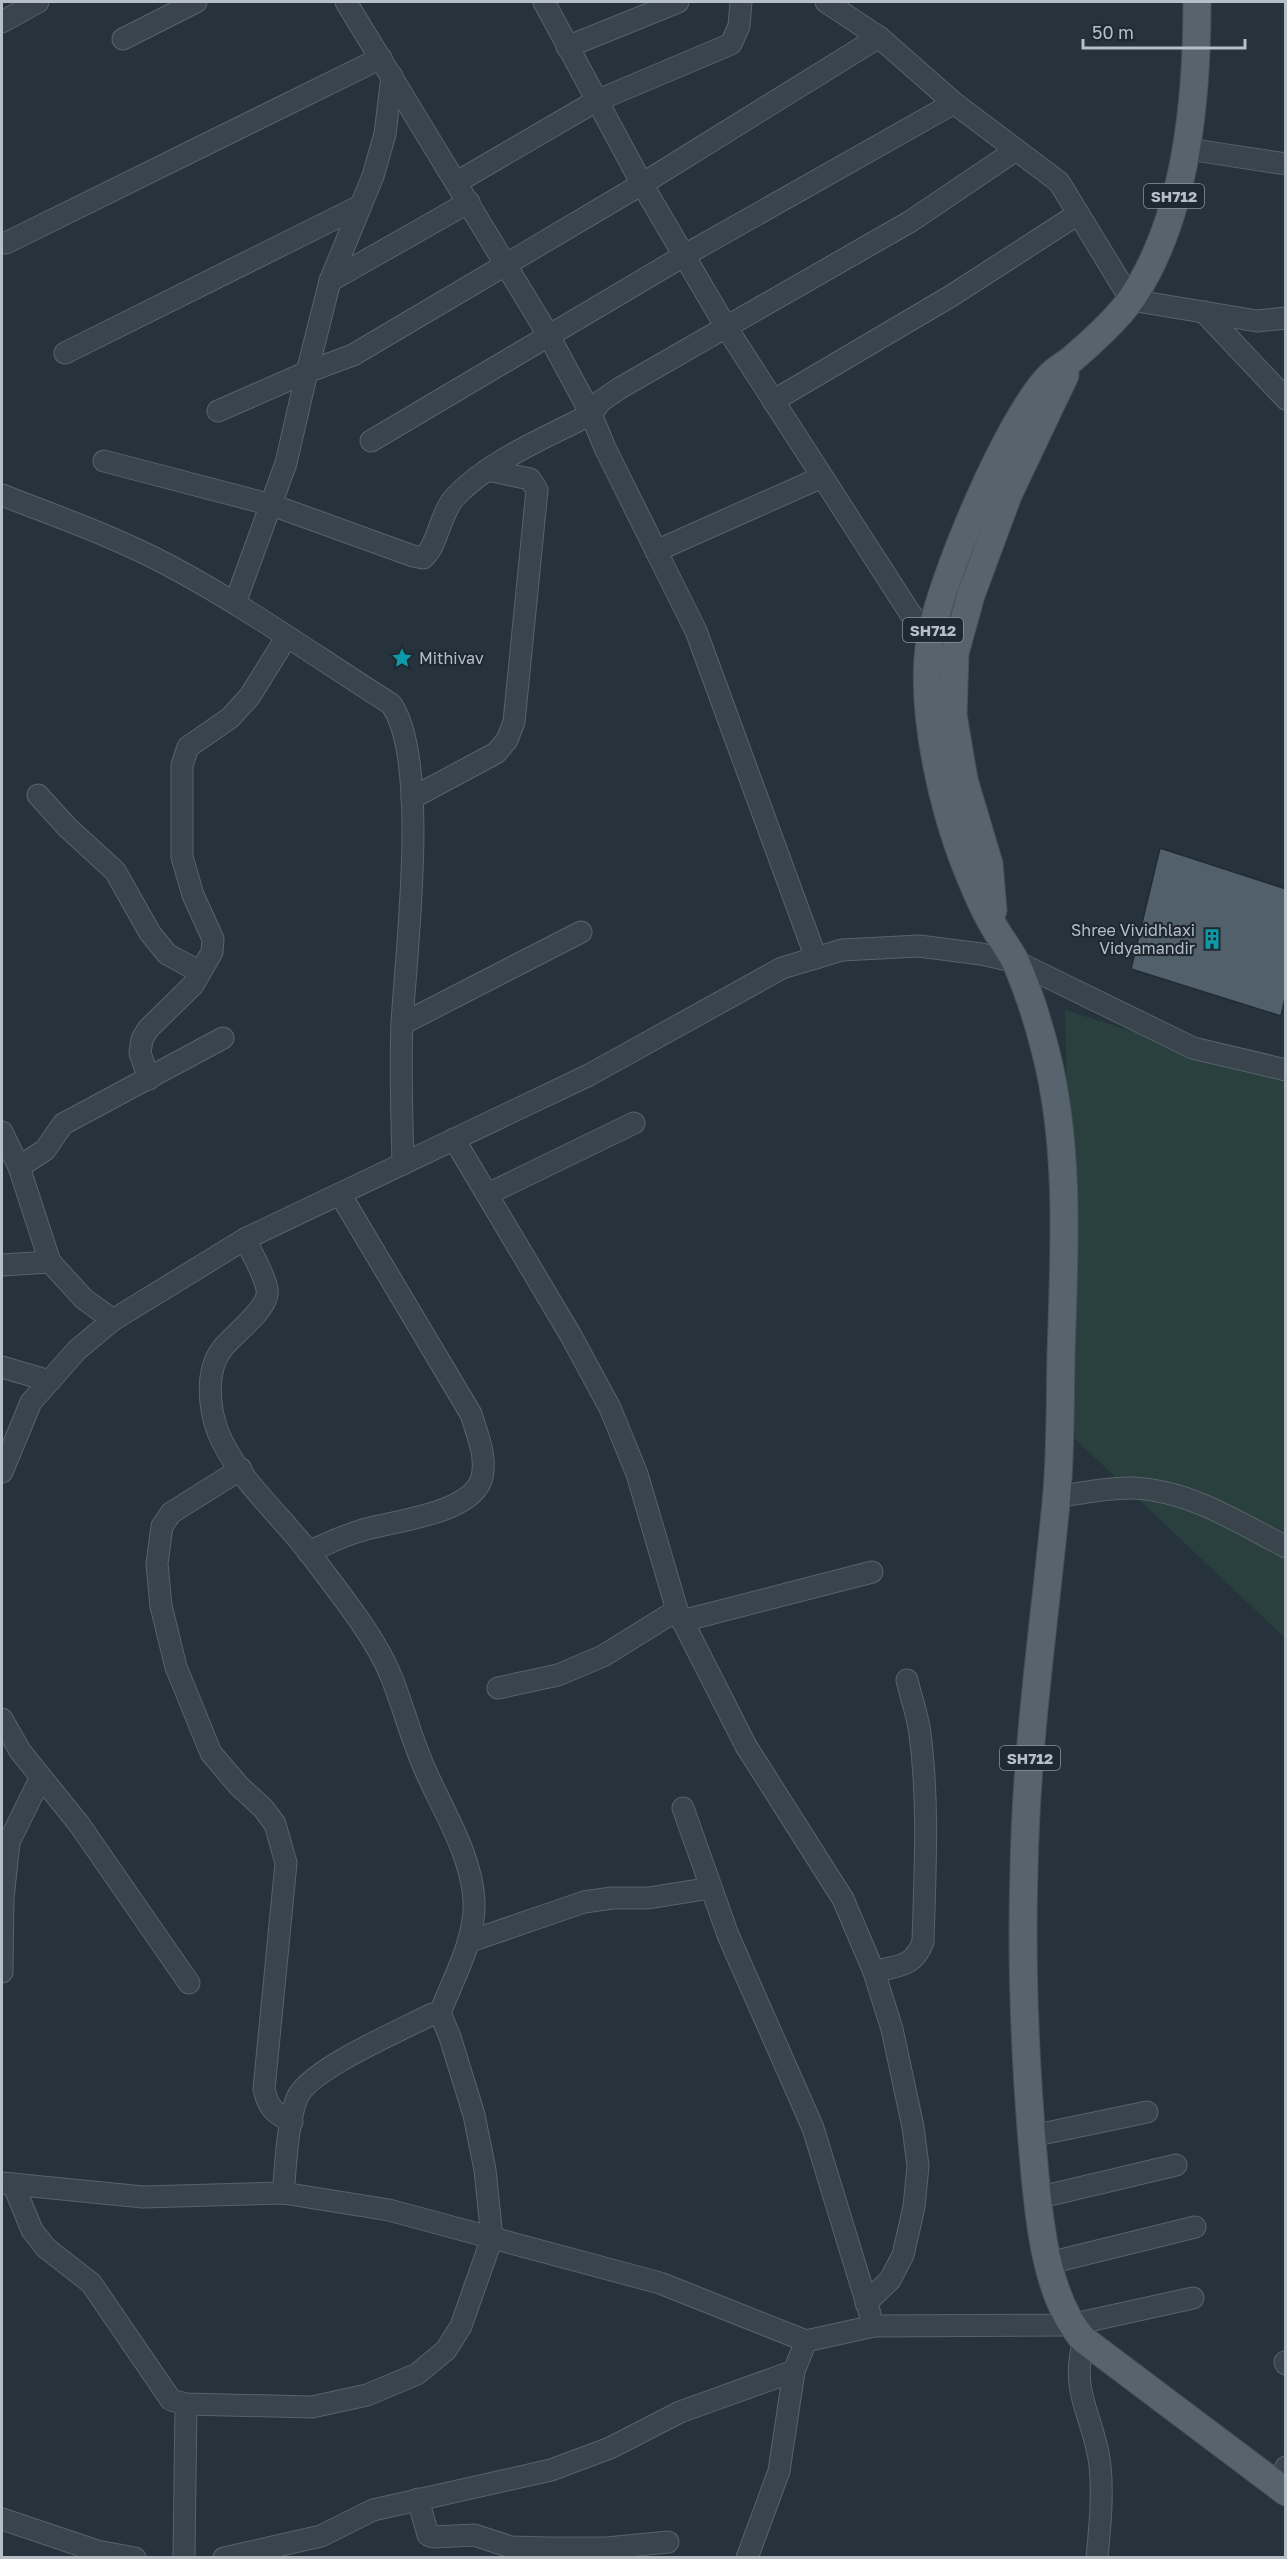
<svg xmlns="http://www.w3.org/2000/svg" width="1287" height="2559" viewBox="0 0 1287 2559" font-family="'Golos Text',sans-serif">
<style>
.green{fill:#29403e}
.building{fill:#51606a;stroke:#212b34;stroke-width:1.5}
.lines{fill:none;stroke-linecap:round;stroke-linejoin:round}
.minor-casing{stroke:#58626b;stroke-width:23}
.major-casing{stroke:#465059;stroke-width:29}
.minor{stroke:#3a444d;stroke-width:21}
.major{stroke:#58646d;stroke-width:27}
.labels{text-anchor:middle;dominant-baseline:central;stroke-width:4.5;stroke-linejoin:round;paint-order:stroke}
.shield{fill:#1f2932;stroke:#89929b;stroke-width:1.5}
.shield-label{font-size:15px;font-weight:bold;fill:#b6bfc8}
.poi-label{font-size:16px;fill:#b6bfc8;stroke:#1f2932;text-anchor:start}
</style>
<rect width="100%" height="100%" fill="#26333d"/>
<!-- green -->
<polygon class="green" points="1065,1010 1285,1080 1285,1638 1075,1439"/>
<!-- building -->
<polygon class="building" points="1160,848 1286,889 1286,994 1281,1016 1131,969"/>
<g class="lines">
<!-- minor casing -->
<g class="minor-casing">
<g id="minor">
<polyline points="346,2 549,336 591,414 605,448 696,631 816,958"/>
<polyline points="544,2 642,184 726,327 910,613 930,638 939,643"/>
<polyline points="826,2 879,37 954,103 1059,182 1131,300 1257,321 1286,318"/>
<polyline points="2,22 38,2"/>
<polyline points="123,39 196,2"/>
<polyline points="567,47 678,2"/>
<polyline points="392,76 385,134 373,176 330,281 307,372 353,355 642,184 879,37"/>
<polyline points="1188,149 1286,164"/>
<polyline points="457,182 596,101 731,44 739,26 741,2"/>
<polyline points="6,243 381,58"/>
<polyline points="330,281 469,202"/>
<polyline points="1204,312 1286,399"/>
<polyline points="65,353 360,206"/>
<polyline points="773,401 951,296 1078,214"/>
<polyline points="218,411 307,372 286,463 235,603"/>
<polyline points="371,441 685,255 954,103"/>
<path d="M104,461L272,505L413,556L423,558C438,546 440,513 455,497C491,459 546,438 591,414L601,401L620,388L911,221L1016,150"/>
<path d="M2,495C58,517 116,537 170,566C247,607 318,658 391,704C430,759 406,952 402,1023C400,1070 402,1117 403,1164"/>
<polyline points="656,551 822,477"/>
<polyline points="38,795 67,827 115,871 150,933 167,954 200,972"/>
<polyline points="412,798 496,753 507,740 514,722 537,490 530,479 487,470"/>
<polyline points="402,1024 581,932"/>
<polyline points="149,1079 140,1053 142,1039 148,1029 193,985 212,952 213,939 193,895 182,857 182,765 188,747 230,718 250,696 286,638"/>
<polyline points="2,1132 19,1167 50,1262"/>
<polyline points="454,1139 570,1334 610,1408 637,1474 677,1610 746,1746 843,1899 874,1972 892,2029 913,2127 918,2166 914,2207 903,2255 890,2280 866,2303"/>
<polyline points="19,1167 45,1150 63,1124 223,1038"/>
<polyline points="488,1194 634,1123"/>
<path d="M245,1239C252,1254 264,1273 267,1289C271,1308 233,1334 222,1349C205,1371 209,1408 218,1432C237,1479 281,1515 311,1555C337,1590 375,1636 391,1676C404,1708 412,1742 427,1774C445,1814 472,1857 474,1901C476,1939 453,1979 440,2013L432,2014C402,2030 309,2069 297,2098C287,2124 286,2165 283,2193"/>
<polyline points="2,1265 50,1262 84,1299 113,1320"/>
<polyline points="2,1367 50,1381"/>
<path d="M241,1469L171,1513L162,1526L157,1564L161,1606L176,1667L211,1753L239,1786L263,1808L275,1824L286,1863L264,2089C268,2108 275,2114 292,2122"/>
<polyline points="2,1472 31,1402 77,1350 113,1320 245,1239 589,1075 782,968 842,950 919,946 981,954 1017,962 1193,1048 1286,1070"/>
<path d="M1057,1497C1082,1493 1109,1487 1135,1488C1190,1491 1238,1522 1286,1547"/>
<path d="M308,1552C325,1545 342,1536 360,1531C389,1521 473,1515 482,1477C487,1456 477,1434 471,1414L340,1194"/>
<polyline points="682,1621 872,1572"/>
<polyline points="498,1688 558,1675 603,1656 677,1610"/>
<polyline points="2,1719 20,1751 79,1824 189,1983"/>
<polyline points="683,1808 728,1935 813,2128 870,2314"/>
<polyline points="468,1942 584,1902 612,1898 648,1898 711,1888"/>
<polyline points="2,1972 3,1899 9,1842 40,1779"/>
<path d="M874,1972C898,1965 913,1968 923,1942C925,1873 929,1803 920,1734C918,1716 911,1698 907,1680"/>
<polyline points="1032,2136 1147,2112"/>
<polyline points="2,2183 143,2197 283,2193 389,2210 660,2283 806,2341 874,2326 1070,2325 1193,2298"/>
<polyline points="13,2184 32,2230 46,2248 91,2283 171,2400 186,2404 312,2407 367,2395 417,2374 446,2350 461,2326 492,2238 485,2170 474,2115 450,2037 440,2013"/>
<polyline points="1037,2198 1176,2165"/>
<polyline points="1049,2263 1195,2227"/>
<path d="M1084,2340C1069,2395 1094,2415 1100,2465C1103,2496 1100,2527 1097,2558"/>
<polyline points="1285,2362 1286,2364"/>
<polyline points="1277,2486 1286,2467"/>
<polyline points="418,2499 428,2535 433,2537 474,2535 511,2547 548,2548 607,2548 668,2542"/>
<polyline points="2,2519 97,2551 135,2558"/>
<polyline points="184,2558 186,2404"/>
<polyline points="224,2558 321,2536 373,2510 551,2470 610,2448 680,2412 794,2371 806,2341"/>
<polyline points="747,2558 779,2471 794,2371"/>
</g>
</g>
<!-- major casing -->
<g class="major-casing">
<g id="major">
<path d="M1197,2C1197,98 1187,216 1132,298C1119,317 1090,344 1072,359C1065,365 1058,368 1052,374C1010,413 939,583 930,641C919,711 944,816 972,881C978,896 985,911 993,925C1001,940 1012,952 1018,967C1029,993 1038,1022 1045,1049C1071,1148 1064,1255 1061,1355C1060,1404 1061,1454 1056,1503C1044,1626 1026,1747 1024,1871C1021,1965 1025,2059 1033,2153C1038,2210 1044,2297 1084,2340L1286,2492"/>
<polyline points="993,910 989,864 964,780 953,715 955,653 971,595 1008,495 1065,375"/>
</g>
</g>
<!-- minor -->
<use href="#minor" class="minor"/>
<!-- major -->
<use href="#major" class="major"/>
</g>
<!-- icons -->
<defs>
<g id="sight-bare" transform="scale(1.62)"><path d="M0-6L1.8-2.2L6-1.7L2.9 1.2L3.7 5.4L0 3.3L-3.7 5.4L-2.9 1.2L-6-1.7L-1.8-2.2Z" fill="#0f9aa8" stroke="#1f2932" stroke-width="2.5" paint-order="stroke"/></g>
<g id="building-bare" transform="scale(1.62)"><path d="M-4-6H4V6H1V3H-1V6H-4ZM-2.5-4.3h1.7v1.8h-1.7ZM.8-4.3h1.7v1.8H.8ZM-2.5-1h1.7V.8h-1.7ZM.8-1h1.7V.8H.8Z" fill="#0f9aa8" stroke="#1f2932" stroke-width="2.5" paint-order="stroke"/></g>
</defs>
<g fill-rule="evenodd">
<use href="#sight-bare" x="402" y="658"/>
<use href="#building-bare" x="1212" y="939"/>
</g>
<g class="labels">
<!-- shield labels -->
<g class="shield">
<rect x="1144" y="184" width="60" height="24" rx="4.5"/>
<rect x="903" y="618" width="60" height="24" rx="4.5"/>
<rect x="1000" y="1746" width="60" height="24" rx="4.5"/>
</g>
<g class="shield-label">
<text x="1174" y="196">SH712</text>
<text x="933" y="630">SH712</text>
<text x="1030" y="1758">SH712</text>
</g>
<!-- poi labels -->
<g class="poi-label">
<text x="419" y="658">Mithivav</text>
<text x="1195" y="930" text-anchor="end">Shree Vividhlaxi<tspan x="1195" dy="18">Vidyamandir</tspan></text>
</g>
</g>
<!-- border -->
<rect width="1287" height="2559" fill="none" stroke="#b6bfc8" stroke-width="6"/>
<!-- scale -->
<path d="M1083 39v9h162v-9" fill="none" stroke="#b6bfc8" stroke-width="3"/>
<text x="1092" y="39" font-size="18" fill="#b6bfc8" stroke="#1f2932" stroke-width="4.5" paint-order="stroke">50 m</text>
</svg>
